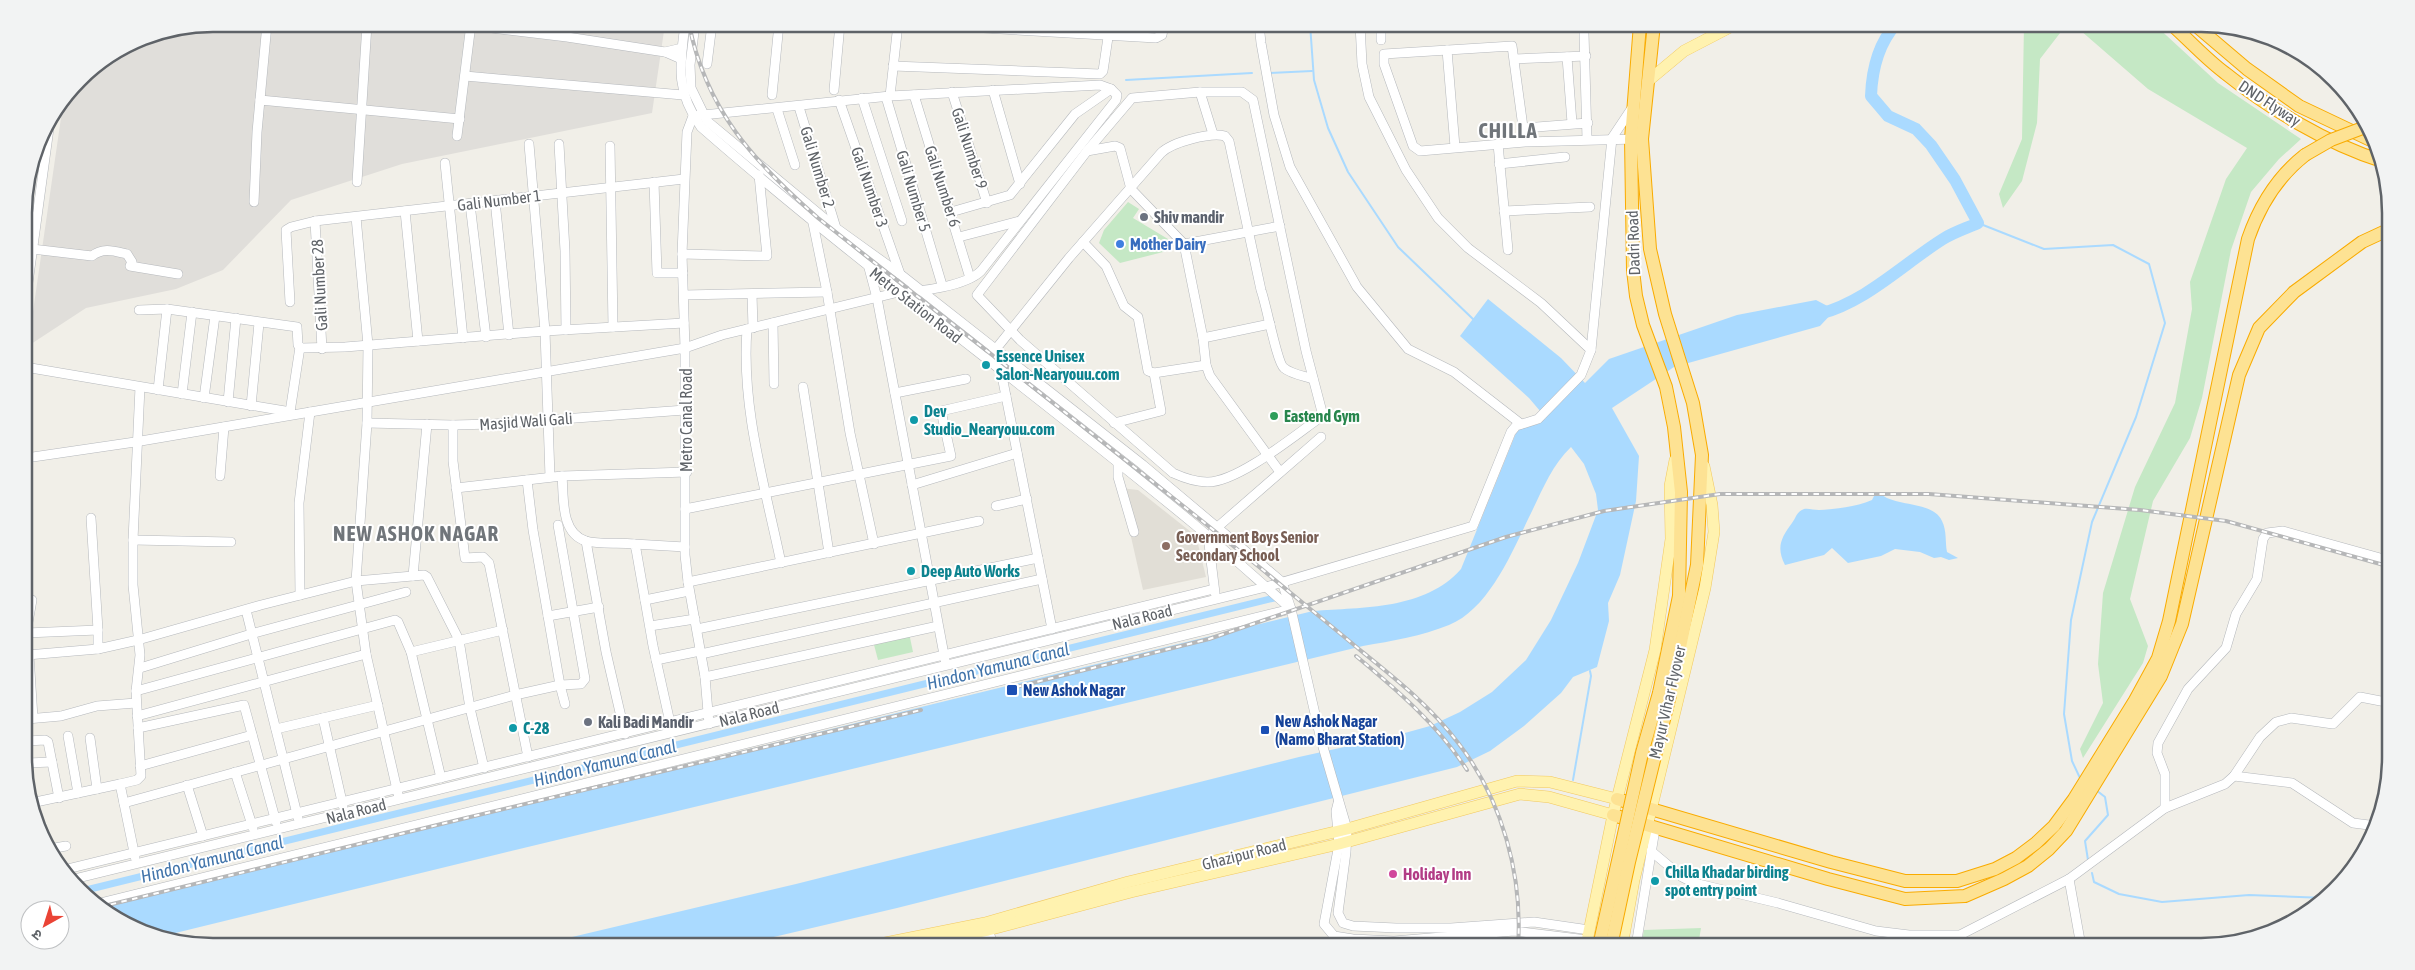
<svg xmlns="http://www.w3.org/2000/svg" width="2415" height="970" viewBox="0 0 2415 970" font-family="'Asap Condensed','Noto Sans Devanagari',sans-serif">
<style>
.industrial{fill:#e0deda}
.education{fill:#e1ded6}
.green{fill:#c5e8c5}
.water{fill:#aadaff}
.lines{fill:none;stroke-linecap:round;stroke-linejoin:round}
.stream{stroke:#aadaff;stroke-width:2}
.canal{stroke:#aadaff;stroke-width:7}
.river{stroke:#aadaff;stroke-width:12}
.minor-casing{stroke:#b5b8bc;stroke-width:10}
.major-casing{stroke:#f2c960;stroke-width:12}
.highway-casing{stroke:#f9ab00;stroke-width:14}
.minor{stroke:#fff;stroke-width:9}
.major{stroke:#fff2af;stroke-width:11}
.highway{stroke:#fde293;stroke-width:12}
.rail-casing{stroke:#b6b7b8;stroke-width:4}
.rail{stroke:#fff;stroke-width:2;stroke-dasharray:5.5;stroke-linecap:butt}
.highway-bridge-casing{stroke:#f9ab00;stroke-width:14;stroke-linecap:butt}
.highway-bridge{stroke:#fde293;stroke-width:12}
.worship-dot{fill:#6b7280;stroke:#fff;stroke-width:2}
.shop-dot{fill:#3f7fe0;stroke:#fff;stroke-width:2}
.culture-dot{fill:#0f9aa8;stroke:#fff;stroke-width:2}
.leisure-dot{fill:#2e9e5b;stroke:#fff;stroke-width:2}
.education-dot{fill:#8d6e63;stroke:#fff;stroke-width:2}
.transit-dot{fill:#1a4fb4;stroke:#fff;stroke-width:2}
.hotel-dot{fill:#d1479c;stroke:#fff;stroke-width:2}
.labels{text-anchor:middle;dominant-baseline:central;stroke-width:4;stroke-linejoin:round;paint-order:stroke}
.street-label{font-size:16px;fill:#5f6368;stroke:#fff}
.worship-label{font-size:16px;font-weight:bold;fill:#5b616d;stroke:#fff;text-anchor:start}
.shop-label{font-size:16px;font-weight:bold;fill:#366cbe;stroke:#fff;text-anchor:start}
.culture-label{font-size:16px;font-weight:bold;fill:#0d838f;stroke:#fff;text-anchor:start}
.leisure-label{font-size:16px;font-weight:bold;fill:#27864d;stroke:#fff;text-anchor:start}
.education-label{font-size:16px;font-weight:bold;fill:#785e54;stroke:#fff;text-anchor:start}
.transit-label{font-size:16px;font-weight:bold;fill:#164399;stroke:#fff;text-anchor:start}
.hotel-label{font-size:16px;font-weight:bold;fill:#b23c85;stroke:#fff;text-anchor:start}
.water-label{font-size:18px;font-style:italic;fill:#4174aa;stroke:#fff}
.district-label{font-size:21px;font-weight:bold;letter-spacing:1px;fill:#70757a;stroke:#fff}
.rim{fill:none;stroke:#5f6368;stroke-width:2.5}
</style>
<rect width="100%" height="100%" fill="#f1efe8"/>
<!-- industrial -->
<g class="industrial">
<polygon points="214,24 665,24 652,113 402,164 291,200 223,270 176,289 86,308 28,346 63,104 88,71 141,38"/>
<polygon points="37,153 24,244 24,201"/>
</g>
<!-- education -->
<polygon class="education" points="1120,488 1138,490 1196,536 1206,577 1143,590"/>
<!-- green -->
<g class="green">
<polygon points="2024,24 2067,24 2040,59 2037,123 2022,181 2003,208 1999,194 2022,139"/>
<polygon points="2073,24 2154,24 2218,83 2301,139 2279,159 2251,192 2231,250 2202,398 2190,438 2153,501 2130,599 2148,646 2143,663 2083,758 2080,749 2103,703 2098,664 2103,593 2135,487 2175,403 2192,309 2190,282 2226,179 2247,148 2148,89"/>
<polygon points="1128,202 1139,209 1133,218 1168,239 1171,250 1120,263 1099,243 1104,230"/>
<polygon points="909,633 913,652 878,660 873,641"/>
<polygon points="1701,928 1698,946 1641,946 1644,930"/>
</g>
<!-- water -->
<g class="water">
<path d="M1488,299L1561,358L1585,383L1609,359L1737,315L1816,300L1835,310L1820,326L1674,367L1612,408L1639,456L1636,501L1620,575L1608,603L1609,621L1597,667L1573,677L1561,693L1524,726L1490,751L1457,767L897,908L736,946H534L796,884L1299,757L1394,736L1430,726L1460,712L1492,692L1526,660L1551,620L1578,563L1598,510L1596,494L1584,464L1571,447C1553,464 1543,488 1533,509C1514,547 1491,608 1449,625C1422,636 1392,641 1363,646L503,853L159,937L152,936L108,914L101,908L1313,611C1363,607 1425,610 1461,569L1518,428L1538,424L1546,418L1529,398L1460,336Z"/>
<path d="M1882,495C1898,507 1933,501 1942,521C1947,531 1945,542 1947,552L1958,558L1949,560L1941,557L1934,558L1920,552L1895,549L1881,556L1848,563L1832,548L1824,555L1785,565C1776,547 1781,538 1792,523C1796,518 1796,512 1804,509C1808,508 1814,510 1819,510C1836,509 1855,507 1872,500L1874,496Z"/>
</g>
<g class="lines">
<!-- stream -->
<g class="stream">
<polyline points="1310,24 1314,80 1328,128 1348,172 1398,247 1474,320"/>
<polyline points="1270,73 1312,71"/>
<polyline points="1126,80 1252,73"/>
<polyline points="1978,223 2044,249 2113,245 2149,264 2165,323 2136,417 2092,522 2071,620 2064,714 2072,761 2080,778"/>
<polyline points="1573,780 1591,676 1590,671"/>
<polyline points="2088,860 2085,841 2108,815 2105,797 2096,790"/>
<polyline points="2092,873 2094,882 2119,894 2162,902 2249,895 2326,898"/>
</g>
<!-- canal -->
<polyline class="canal" points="82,891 1274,598"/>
<!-- river -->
<path class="river" d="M1819,314C1866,302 1903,264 1943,239C1954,232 1967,228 1978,223L1955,180L1931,145L1916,129L1888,116L1871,96C1872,69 1878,44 1896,24"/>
<!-- minor casing -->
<g class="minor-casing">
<g id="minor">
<polyline points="458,24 567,37 665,52"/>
<path d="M685,24C680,65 675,91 701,127C860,266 1032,390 1195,525C1227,552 1259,581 1290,608"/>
<polyline points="695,24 690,65 691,88 707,121 836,228 900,274 1143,465 1282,582 1291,609 1321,740 1347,829 1346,852 1338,913 1343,923 1353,926 1396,928 1451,928 1534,922 1589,930"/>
<polyline points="914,24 1156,38 1162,35 1164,24"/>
<polyline points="1259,24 1261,43 1274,115 1290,167 1357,287 1408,349 1454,372 1521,424"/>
<polyline points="1360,24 1362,64 1369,97 1406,170 1438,218 1468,248 1541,303 1591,350"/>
<polyline points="1584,33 1587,139"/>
<polyline points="1381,40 1381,24"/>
<polyline points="1447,50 1455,147"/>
<polyline points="1567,57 1572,123"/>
<polyline points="681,59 665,52 682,48"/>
<polyline points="1515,59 1586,56"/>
<polyline points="707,64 712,24"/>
<polyline points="893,66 1100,74 1103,71 1110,24"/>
<polyline points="465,76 683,95"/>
<polyline points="834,90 840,24"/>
<polyline points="993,90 1020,184"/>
<polyline points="952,92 987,203"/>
<path d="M1200,92H1242L1253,100L1306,351L1322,412L1318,419C1293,437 1236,483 1207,482C1195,482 1184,478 1173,473L1020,340L977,295L1087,151L1132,98Z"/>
<polyline points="1200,92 1213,134"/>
<polyline points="772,95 779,24"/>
<polyline points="914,95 970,278"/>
<polyline points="890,96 898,24"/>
<polyline points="886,97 942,285"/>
<polyline points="862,98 902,221"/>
<polyline points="260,100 460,119"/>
<polyline points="839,100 900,274"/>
<polyline points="799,107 836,228"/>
<polyline points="777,109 795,165"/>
<polyline points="1523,128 1588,123"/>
<polyline points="457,136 471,24"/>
<polyline points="1525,142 1512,46 1384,54 1384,64 1413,146 1420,151 1525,142 1636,139"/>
<polyline points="529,144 545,331 550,477"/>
<polyline points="559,144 565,251 566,330"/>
<polyline points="1498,144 1508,250"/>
<polyline points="610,146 613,327"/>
<polyline points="1087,151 1115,146 1120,148 1131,189 1184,244 1203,338 1206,365 1210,376 1280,472"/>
<polyline points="445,163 463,338"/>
<polyline points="1499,164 1565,157"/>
<polyline points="357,182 367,24"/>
<polyline points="654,182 657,273 683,273"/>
<polyline points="495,201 509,335"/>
<polyline points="254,202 257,132 267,24"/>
<polyline points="470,204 486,337"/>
<polyline points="405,211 418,341"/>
<polyline points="1504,211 1590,207"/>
<polyline points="951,212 1010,195 1075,114 1111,89"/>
<polyline points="356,217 368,345 367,423 356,581 366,654 398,794"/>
<polyline points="315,221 322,349"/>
<polyline points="813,223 827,292 850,433 874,544"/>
<polyline points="959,237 1020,221"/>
<polyline points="1083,242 1106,266 1124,306 1138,317 1148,371 1154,373 1206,365"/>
<polyline points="1184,244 1280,226"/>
<path d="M32,249L92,256C103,247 114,251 127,254L132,262L130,266L178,274"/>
<polyline points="682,254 767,256 759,175"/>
<polyline points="869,268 877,298 945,660"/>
<polyline points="752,294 753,328"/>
<polyline points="684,295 827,292"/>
<polyline points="290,302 286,230 291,227 315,221 684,179"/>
<polyline points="25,305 50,121"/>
<polyline points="139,310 167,309 297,327 298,345 301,348 345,347 545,331 684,323"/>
<polyline points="773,323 774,384"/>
<path d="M747,329C741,408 765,486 781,563"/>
<polyline points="1203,338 1270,324"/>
<path d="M987,360L1069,258L1161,153C1172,142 1211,132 1225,136L1229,141L1261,290C1266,303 1277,363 1284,368C1291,374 1304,376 1313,379"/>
<polyline points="25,367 291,412"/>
<polyline points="1001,371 1052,629"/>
<polyline points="803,387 829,553"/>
<polyline points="158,390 167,309"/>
<polyline points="895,393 966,379"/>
<polyline points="182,394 192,312"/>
<polyline points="204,398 215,316"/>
<polyline points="228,402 236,318"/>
<polyline points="251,406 259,323"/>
<polyline points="290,412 300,347"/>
<polyline points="367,423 453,425 493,424 685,410"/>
<polyline points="1114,423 1161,411 1154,373"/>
<polyline points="453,425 453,461 465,558 483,557 489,563 528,757"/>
<path d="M26,458L135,442L685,348L722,335L899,292C920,292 966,286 981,271L1116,100L1117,95L1111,89L1100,85L890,96L693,116L687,132L682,254L685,348V555L688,582L705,677L709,724"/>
<polyline points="1118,463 1118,477 1134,532"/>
<polyline points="220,476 224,427"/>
<path d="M562,476C564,497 560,533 586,541C601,545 619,542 634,544L636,549L653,646L671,727"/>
<polyline points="527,480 533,530 560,685 565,704"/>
<polyline points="912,485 1017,453"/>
<polyline points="456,488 562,476 687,472"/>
<polyline points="996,506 1027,499"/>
<polyline points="685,509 951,456 941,411 1006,396"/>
<polyline points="1213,531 1321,437"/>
<polyline points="1208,536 1215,593"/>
<polyline points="133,540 231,542"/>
<polyline points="586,541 606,652 625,734"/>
<polyline points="634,544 685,547"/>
<polyline points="413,576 427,424"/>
<polyline points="688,582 979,521"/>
<polyline points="300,595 299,503 310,412"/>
<polyline points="645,600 689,591"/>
<polyline points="246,610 298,818"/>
<polyline points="548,616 599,607"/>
<polyline points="650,626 695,619"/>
<polyline points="697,629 1038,558"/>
<polyline points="98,630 98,649 138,640 261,605 356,581 424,575 427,577 459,640 470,708 484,768"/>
<polyline points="26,633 98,630 91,518"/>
<polyline points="26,634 32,600"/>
<polyline points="411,652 441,778"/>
<polyline points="701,654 1042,579"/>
<polyline points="27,655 98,649"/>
<polyline points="29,655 33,718"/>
<polyline points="656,660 700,651"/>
<polyline points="140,668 251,634 406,592"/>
<polyline points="705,677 938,626"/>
<polyline points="136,691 395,620 398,622 411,652 503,630"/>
<polyline points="137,716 366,654"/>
<polyline points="323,718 343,806"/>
<polyline points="27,719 61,716 97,706 136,703"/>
<polyline points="138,728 244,705 276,822"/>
<polyline points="276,729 378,705"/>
<polyline points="68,736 78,793"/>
<polyline points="90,738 97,789"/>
<polyline points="27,741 45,740 48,742 59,798"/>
<polyline points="27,763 52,762"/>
<polyline points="140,766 252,735"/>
<polyline points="235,772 253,828"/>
<polyline points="2234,776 2292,783 2353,823 2377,826"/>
<polyline points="187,785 203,836"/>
<polyline points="31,803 120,784"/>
<polyline points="124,803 515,695 560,685 581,684 585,679 558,525"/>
<polyline points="1338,803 1336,811 1339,844 1324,924 1334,936 1353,939 1394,941 1514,931 1587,940"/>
<polyline points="2165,808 2165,774 2157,753 2158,743 2188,689 2226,648 2236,614 2257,579 2263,539 2267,533 2283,531 2391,561"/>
<polyline points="49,849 66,846"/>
<polyline points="1651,851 1682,877 1694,883 1778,903 1876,931 1909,935 1960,935 2069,879 2165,808 2225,784 2234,776 2260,737 2276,722 2291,718 2333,724 2360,697 2391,703"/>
<polyline points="135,857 120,784 137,780 141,776 136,691 140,655 133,585 133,540 140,387"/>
<polyline points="63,870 1214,589"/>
<polyline points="2069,879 2081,946"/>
<polyline points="70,880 1266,587 1473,526 1511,432 1516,426 1538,419 1581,375 1591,350 1612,138 1632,108"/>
<polyline points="96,904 1291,609"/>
<polyline points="986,925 994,946"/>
<polyline points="978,928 985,946"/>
<polyline points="1636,946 1655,829"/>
</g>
</g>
<!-- major casing -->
<g class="major-casing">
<g id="major">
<polyline points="1648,81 1684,51 1736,24"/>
<polyline points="870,946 985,923 1128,882 1347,829 1517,781 1550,782 1617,799"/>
<polyline points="910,946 988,930 1131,892 1339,844 1520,794 1549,797 1613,815"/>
<polyline points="1586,946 1613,815 1655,650 1671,539 1670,486 1675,460"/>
<polyline points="1622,946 1634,880 1705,588 1714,532 1712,505 1704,466"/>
</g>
</g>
<!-- highway casing -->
<g class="highway-casing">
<g id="highway">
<polyline points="1640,24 1631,139 1633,270 1636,296 1643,325 1666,387 1674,427 1681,492 1679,596 1659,693"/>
<polyline points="1654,24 1642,139 1650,249 1665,314 1693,403 1702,455 1697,565 1670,695"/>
<path d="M2171,24C2189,40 2206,59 2225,73C2270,109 2327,144 2382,161"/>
<polyline points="2194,24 2247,69 2299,106 2377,143"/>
<path d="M1617,799L1831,862L1905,881H1957L1995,869L2016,858L2036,843L2054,826L2074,799L2134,702L2158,658L2169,621L2248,239C2259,207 2277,177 2305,155"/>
<polyline points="1613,815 1828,879 1905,899 1965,896 2004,879 2028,866 2049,849 2066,831 2161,676 2182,624 2239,375 2259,328 2294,292 2362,242 2390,229"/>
</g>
</g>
<!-- minor -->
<use href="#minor" class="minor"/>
<!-- major -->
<use href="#major" class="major"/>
<!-- highway -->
<use href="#highway" class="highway"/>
<!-- rail casing -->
<g class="rail-casing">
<g id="rail">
<path d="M689,24C706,110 754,162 818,218C966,335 1116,451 1263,570C1295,597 1328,623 1360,650C1396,679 1431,707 1459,744C1502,800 1523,875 1518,946"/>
<path d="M1356,656C1397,690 1438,725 1467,770"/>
<polyline points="1016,687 1209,639 1506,537 1604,511 1720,494 1929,494 2140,510 2226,521 2391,567"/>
<polyline points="100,907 466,818 921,710"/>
</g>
</g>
<!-- rail -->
<use href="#rail" class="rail"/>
<!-- highway-bridge casing -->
<g class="highway-bridge-casing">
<g id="highway-bridge">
<polyline points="2305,155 2331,140 2368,126"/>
<polyline points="1599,946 1642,753 1659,693"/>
<polyline points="1611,946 1629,862 1670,695"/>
</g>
</g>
<!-- highway-bridge -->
<use href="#highway-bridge" class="highway-bridge"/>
</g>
<!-- markers -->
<g class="worship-dot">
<circle cx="1144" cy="217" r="5"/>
<circle cx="588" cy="722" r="5"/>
</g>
<circle class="shop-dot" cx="1120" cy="244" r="5"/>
<g class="culture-dot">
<circle cx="986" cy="365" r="5"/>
<circle cx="914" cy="420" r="5"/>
<circle cx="911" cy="571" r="5"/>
<circle cx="513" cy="728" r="5"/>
<circle cx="1655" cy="881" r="5"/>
</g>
<circle class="leisure-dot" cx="1274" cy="416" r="5"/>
<circle class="education-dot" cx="1166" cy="546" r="5"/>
<g class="transit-dot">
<rect x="1006" y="684" width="12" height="12" rx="2.5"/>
<rect x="1260" y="725" width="10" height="10" rx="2.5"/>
</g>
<circle class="hotel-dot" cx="1393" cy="874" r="5"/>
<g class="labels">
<!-- street labels -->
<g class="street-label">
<text transform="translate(2270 103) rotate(33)">DND Flyway</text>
<text transform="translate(970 148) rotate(72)">Gali Number 9</text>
<text transform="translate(818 167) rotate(73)">Gali Number 2</text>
<text transform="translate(943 186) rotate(72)">Gali Number 6</text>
<text transform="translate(870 187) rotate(71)">Gali Number 3</text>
<text transform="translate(914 191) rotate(73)">Gali Number 5</text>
<text transform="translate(499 200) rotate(-7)">Gali Number 1</text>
<text transform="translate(1633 243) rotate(-92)">Dadri Road</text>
<text transform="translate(319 285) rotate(-93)">Gali Number 28</text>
<text transform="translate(916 305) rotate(38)">Metro Station Road</text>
<text transform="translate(686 420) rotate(-90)">Metro Canal Road</text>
<text transform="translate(526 421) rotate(-4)">Masjid Wali Gali</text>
<text transform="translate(1142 617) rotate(-14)">Nala Road</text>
<text transform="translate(1667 702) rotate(-77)">Mayur Vihar Flyover</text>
<text transform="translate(749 714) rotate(-14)">Nala Road</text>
<text transform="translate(356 811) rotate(-14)">Nala Road</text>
<text transform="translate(1244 854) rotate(-14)">Ghazipur Road</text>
</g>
<!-- worship labels -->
<g class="worship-label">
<text x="1154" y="217">Shiv mandir</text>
<text x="598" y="722">Kali Badi Mandir</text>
</g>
<!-- shop labels -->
<g class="shop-label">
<text x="1130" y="244">Mother Dairy</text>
</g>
<!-- culture labels -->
<g class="culture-label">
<text x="996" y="356">Essence Unisex<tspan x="996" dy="18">Salon-Nearyouu.com</tspan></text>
<text x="924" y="411">Dev<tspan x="924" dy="18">Studio_Nearyouu.com</tspan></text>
<text x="921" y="571">Deep Auto Works</text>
<text x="523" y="728">C-28</text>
<text x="1665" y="872">Chilla Khadar birding<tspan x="1665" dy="18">spot entry point</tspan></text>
</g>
<!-- leisure labels -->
<g class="leisure-label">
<text x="1284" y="416">Eastend Gym</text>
</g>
<!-- education labels -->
<g class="education-label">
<text x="1176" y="537">Government Boys Senior<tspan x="1176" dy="18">Secondary School</tspan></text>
</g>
<!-- transit labels -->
<g class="transit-label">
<text x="1023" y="690">New Ashok Nagar</text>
<text x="1275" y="721">New Ashok Nagar<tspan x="1275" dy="18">(Namo Bharat Station)</tspan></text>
</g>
<!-- hotel labels -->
<g class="hotel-label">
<text x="1403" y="874">Holiday Inn</text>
</g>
<!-- water labels -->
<g class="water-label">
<text transform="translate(998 666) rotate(-14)">Hindon Yamuna Canal</text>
<text transform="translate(605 763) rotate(-14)">Hindon Yamuna Canal</text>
<text transform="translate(212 859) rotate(-14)">Hindon Yamuna Canal</text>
</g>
<!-- district labels -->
<g class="district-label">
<text x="1508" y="130">CHILLA</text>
<text x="416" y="533">NEW ASHOK NAGAR</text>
</g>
</g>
<!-- crop -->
<path d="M0 0H2415V970H0ZM213 32H2201A181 181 0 0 1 2382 213V757A181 181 0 0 1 2201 938H213A181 181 0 0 1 32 757V213A181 181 0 0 1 213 32Z" fill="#f2f3f3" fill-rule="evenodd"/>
<path class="rim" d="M213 32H2201A181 181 0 0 1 2382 213V757A181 181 0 0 1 2201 938H213A181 181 0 0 1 32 757V213A181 181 0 0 1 213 32Z"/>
<!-- north arrow -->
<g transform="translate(45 925) rotate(219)"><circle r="24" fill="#ffffff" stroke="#bfc1c3"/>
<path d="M0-4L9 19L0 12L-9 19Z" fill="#ea4335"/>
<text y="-8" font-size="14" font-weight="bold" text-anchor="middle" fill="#5f6368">उ</text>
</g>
</svg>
